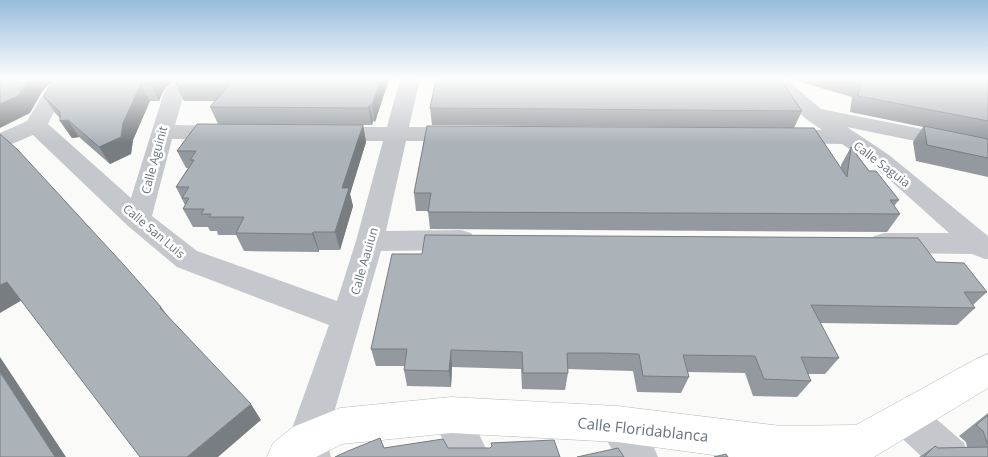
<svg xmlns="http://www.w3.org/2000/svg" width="988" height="457" viewBox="0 0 988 457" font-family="'Open Sans',sans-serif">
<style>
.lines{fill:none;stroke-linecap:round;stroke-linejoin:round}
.secondary-casing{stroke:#b6bbc0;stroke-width:1}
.street{fill:#c4c7cb;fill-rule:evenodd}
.secondary{fill:#fff;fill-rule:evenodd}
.wall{fill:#93999e}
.shaded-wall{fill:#787d81}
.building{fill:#abb2b8;stroke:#787d81}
.labels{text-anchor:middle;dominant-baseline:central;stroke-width:5;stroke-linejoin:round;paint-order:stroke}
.street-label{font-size:12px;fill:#667481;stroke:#fff}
.near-street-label{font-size:15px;fill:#667481;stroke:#fff}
</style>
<rect width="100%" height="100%" fill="#fafaf8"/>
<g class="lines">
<!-- secondary casing -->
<g class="secondary-casing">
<polygon id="secondary" points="988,354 988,388 874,457 728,457 617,442 451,433 342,444 316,457 267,457 273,443 293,427 340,408 451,397 617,406 781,426 856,425 976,359"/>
</g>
<!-- street -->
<g class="street">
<polygon points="57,79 78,79 60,99 48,124 131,198 164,92 177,79 199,79 184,94 175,125 229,126 237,128 240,133 237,138 229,140 172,139 152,216 197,251 337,301 356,241 383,141 327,141 319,139 316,134 319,129 327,127 387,127 400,79 420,79 409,127 461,127 469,129 472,134 469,139 461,141 406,141 386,231 461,230 471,233 475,240 471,247 461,250 381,251 326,440 331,457 291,457 288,440 329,325 177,267 128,226 33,135 0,149 0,133 27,121 44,93"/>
<polygon points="764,79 786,79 821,109 988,142 988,156 847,127 889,155 988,236 988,259 985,259 972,254 884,253 874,250 870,243 874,236 884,233 949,233 873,165 842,144 782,143 774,141 771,136 774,131 782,129 822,130 806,119"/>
<polygon points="451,397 464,403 490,457 450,457 432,415 438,403"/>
<polygon points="906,399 919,404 964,443 970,457 922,457 893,430 887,417 893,404"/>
<polygon points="617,406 630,411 652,443 658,457 616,457 598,424 604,411"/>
</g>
<!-- secondary -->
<use href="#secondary" class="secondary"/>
</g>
<!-- wall -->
<g class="wall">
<polygon points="175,79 163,91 159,101 150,101 133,140 131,154 110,164 79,137 72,138 60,121 60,118 55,113 44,97"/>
<polygon points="178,79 389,79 375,122 373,121 372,125 363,125 366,142 350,194 353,206 340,250 319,250 319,252 244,251 236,235 218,235 217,231 210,231 208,227 193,227 183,209 185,205 176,187 188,168 186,168 177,151 314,124 218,124 210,107 215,101 184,101 176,85"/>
<polygon points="790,79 988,79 988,177 916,161 913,142 923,127 850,112 852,97"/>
<polygon points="430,108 802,111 794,128 432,125"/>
<polygon points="851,147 869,171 899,200 894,206 900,214 887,232 430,229 428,211 416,211 414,193 841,168 841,165"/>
<polygon points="936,262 987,292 973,305 975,308 957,325 820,323 839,358 825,374 808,374 811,381 797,397 753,396 745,373 688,372 689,377 681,393 637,392 633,371 598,370 568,369 568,373 565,390 522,389 521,369 486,368 452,367 451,387 407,386 404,370 404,366 376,366 371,349"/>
<polygon points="988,413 988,457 919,457 935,446 938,448 967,447 966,442 959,436"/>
</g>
<!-- shaded-wall -->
<g class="shaded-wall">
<polygon points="29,79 54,79 42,92 30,113 0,128 0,104"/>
<polygon points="153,79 175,79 163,91 159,101 151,84"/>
<polygon points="381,79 389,79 375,122 372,105"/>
<polygon points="141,84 150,101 133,140 131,154 110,164 99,147"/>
<polygon points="370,105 373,121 372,125 368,108"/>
<polygon points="68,120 79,137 72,138 60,121"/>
<polygon points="363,125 366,142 350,194 353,206 340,250 335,232 342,188"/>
<polygon points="313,232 319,250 319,252 312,234"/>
<polygon points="7,282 24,299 0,313 0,285"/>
<polygon points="161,307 174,324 160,308"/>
<polygon points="451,350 452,367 451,387 449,371"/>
<polygon points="0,357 66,457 55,457 0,372"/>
<polygon points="251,404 261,420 218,457 187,457"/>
</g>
<!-- building -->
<g class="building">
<polygon points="0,79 29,79 18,96 0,104"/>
<polygon points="55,79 153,79 151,84 141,84 123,123 121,137 99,147 68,120 60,121 60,112 44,97 51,83"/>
<polygon points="178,79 381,79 372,105 370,105 368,108 210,107 229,85 176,85"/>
<polygon points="436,79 780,79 802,111 430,108"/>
<polygon points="854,79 988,79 988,121 858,96 861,81"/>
<polygon points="197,124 363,125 342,188 349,188 335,232 313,232 312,234 236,233 244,217 209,217 211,214 201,214 204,209 183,209 189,198 182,198 189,187 176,187 194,160 190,160 196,151 177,151"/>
<polygon points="427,126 814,128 847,177 851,147 869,171 876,171 899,200 890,200 900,214 428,212 431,193 414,193"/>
<polygon points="924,126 988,139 988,158 927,145"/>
<polygon points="0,134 18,150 123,264 161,307 160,308 251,404 187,457 140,457 7,282 0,285"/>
<polygon points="425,235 918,238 936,262 964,263 987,292 964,292 975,308 811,305 839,358 801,357 811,381 764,379 755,356 683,355 689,377 643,376 639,354 603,353 567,353 568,373 523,373 522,352 486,351 451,350 449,371 404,370 407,349 371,349 392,254 422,254"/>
<polygon points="0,372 55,457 0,457"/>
<polygon points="988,415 988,445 983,431 976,425"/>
<polygon points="380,438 384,448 443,439 448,448 490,448 492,446 491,443 554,440 560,457 335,457 348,451"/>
<polygon points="935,446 938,448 988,447 988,457 924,457"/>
<polygon points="618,448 624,457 577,457"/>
<polygon points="726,454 728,457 714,457"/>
</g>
<!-- sky -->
<linearGradient id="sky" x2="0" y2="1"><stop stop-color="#97bcdd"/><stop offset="0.55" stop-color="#fdfdfc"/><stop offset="1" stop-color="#fdfdfc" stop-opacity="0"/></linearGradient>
<rect width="988" height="143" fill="url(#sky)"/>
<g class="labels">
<!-- street labels -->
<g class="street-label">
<text transform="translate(154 160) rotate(-75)">Calle Aguinit</text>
<text transform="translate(882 164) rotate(37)">Calle Saguia</text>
<text transform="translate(154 231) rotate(40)">Calle San Luis</text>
<text transform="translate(364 261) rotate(-74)">Calle Aauiun</text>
</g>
<!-- near-street labels -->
<g class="near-street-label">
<text transform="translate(643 429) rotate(6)">Calle Floridablanca</text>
</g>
</g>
</svg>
